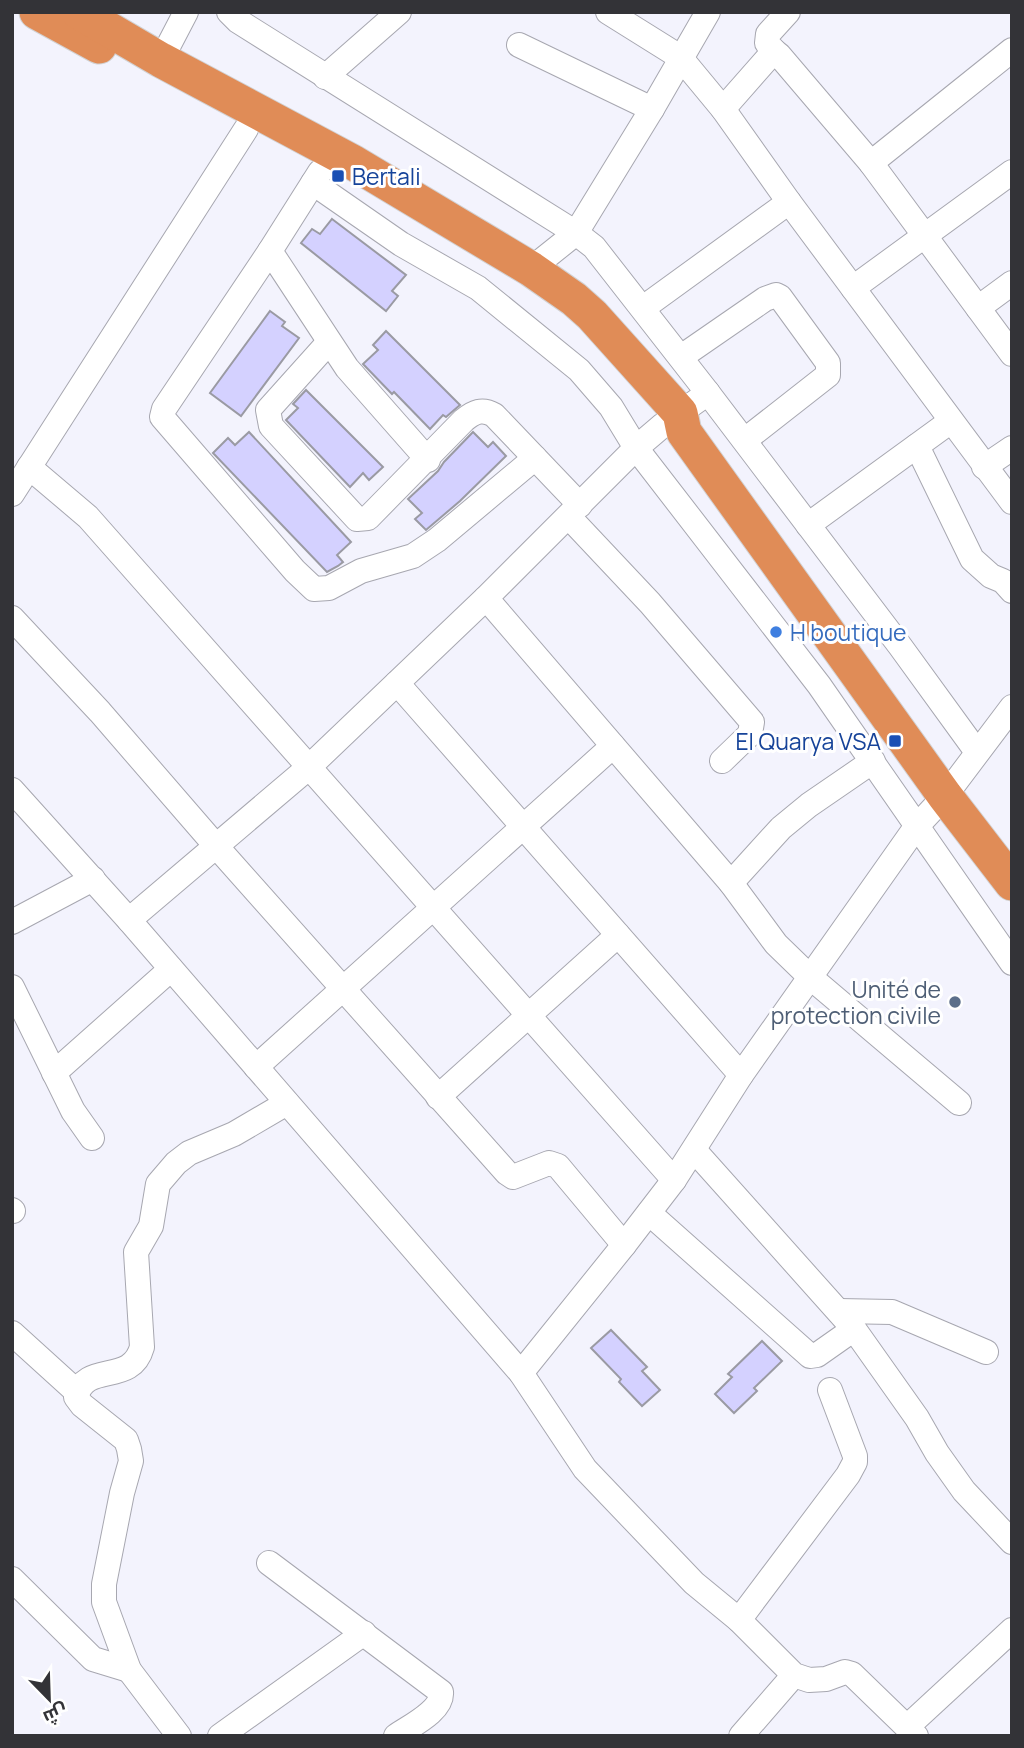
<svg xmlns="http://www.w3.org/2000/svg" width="1024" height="1748" viewBox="0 0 1024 1748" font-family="Manrope,Cairo,sans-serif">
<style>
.building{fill:#d4d1ff;stroke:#9a9aa3;stroke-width:2}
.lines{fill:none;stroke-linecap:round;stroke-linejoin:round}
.minor-casing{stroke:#a7a7b0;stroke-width:26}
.highway-casing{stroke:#d2d2d3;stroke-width:37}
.minor{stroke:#fff;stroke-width:24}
.highway{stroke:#e08c57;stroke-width:35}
.transit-dot{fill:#1a4fb4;stroke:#fff;stroke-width:2.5}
.shop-dot{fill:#3f7fe0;stroke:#fff;stroke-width:2.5}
.service-dot{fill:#5c6f8a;stroke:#fff;stroke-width:2.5}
.labels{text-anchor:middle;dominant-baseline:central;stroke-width:6;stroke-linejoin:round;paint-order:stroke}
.transit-label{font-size:23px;fill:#164399;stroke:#fff;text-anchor:start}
.shop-label{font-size:23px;fill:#366cbe;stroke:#fff;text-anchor:start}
.service-label{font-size:23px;fill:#4e5e75;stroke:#fff;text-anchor:end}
</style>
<rect width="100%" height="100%" fill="#f3f3fd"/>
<!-- building -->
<g class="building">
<polygon points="332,219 406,275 392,291 398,296 386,311 301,243 312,229 320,234"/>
<polygon points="270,311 285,322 282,326 299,338 241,416 210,393"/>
<polygon points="386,331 460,405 446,417 443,415 430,429 394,392 392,394 363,364 378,350 373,345"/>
<polygon points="306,390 383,467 369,480 363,473 350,487 286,420 298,408 293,404"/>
<polygon points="249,432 351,542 337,555 343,562 338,566 327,572 213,453 228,438 235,445"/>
<polygon points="473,432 488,447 493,442 506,456 460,501 426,530 415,519 422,513 408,499 438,471 444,462"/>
<polygon points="611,1330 647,1367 642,1371 660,1390 642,1406 619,1382 621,1379 591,1348"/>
<polygon points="762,1341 782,1361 754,1388 757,1391 734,1413 715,1394 732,1377 728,1374"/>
</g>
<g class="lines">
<!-- minor casing -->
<g class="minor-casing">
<g id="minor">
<polyline points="608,12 680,57 723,109 789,202 1012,502"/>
<polyline points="519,45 652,109"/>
<polyline points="774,51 767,43 768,34 788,12"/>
<polyline points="161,60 186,12"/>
<polyline points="325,77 399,12"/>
<polyline points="723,109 774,51 779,55 871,163 1012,354"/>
<polyline points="871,163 1012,50"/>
<polyline points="320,172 270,251 347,368 428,460"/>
<polyline points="313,183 401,244 478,288 579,370 611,407 636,448 819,685 1012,963"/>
<polyline points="270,251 164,409 162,417 295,571 314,589 329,588 361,571 413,556 437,540 535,458"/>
<polyline points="531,269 576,233 652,109 708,12"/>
<polyline points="853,288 1012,172"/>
<polyline points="643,308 789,202"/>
<polyline points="978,308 1012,283"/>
<path d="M329,342L268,410L271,426L357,519L368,518L464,420C474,412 482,408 494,415L580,505"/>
<polyline points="681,357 765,299 776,295 780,297 828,363 828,375 745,440"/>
<polyline points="708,393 900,646 977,752"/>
<polyline points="917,446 972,559 991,576 1003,581 1012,591"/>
<polyline points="29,467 88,517 674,1180"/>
<polyline points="984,467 1012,448"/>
<polyline points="12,494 246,129"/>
<polyline points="569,517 650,603 752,722 750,734 722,761"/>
<polyline points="808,525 951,421"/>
<polyline points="486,598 731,883 781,828 809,805 873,761"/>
<polyline points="12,618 100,712 216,846 507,1173 513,1177 549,1163 558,1166 624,1245"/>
<polyline points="397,683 741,1075"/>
<polyline points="12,790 129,920 521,1373"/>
<polyline points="731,883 776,944 810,977 959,1103"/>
<polyline points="129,920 308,768 486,598 636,448 663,425 708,393 594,247 576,233 238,21 229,12"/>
<polyline points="12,922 93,879"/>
<polyline points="12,987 73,1111 92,1138"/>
<polyline points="256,1067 613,746"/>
<polyline points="54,1073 171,969"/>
<polyline points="438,1097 618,935"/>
<polyline points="694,1150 854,1329 917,1418 937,1453 964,1491 1012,1542"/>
<polyline points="12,1210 13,1211"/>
<polyline points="649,1213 810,1356 817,1355 854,1329"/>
<polyline points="839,1311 892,1312 986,1352"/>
<polyline points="12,1333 77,1392"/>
<path d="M269,1563L441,1692C443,1711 410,1726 396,1736"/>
<polyline points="12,1579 93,1659 129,1670"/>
<polyline points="739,1620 848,1475 855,1462 855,1456 830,1390"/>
<polyline points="907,1727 1012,1630"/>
<path d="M179,1736L129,1670L104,1602V1584L122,1493L131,1461L129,1449L126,1440L82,1405L76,1397C86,1360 131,1387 142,1347L136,1252L151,1226L158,1184L176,1163L189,1153L234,1134L287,1103"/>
<polyline points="220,1736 364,1633"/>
<polyline points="741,1736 794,1675"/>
<polyline points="916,1736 852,1674 845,1672 826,1679 809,1680 794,1675 739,1620 694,1583 585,1469 521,1373 624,1245 674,1180 741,1075 916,827 945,796 1012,707"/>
</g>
</g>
<!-- highway casing -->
<g class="highway-casing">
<g id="highway">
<polyline points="37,12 99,46"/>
<polyline points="79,12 161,60 354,163 531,269 574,299 592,315 680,413 684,432 945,796 1012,883"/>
</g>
</g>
<!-- minor -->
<use href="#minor" class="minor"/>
<!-- highway -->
<use href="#highway" class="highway"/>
</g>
<!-- markers -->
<g class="transit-dot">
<rect x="331" y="169" width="14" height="14" rx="3.5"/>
<rect x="888" y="734" width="14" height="14" rx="3.5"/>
</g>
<circle class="shop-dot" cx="776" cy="632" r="7"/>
<circle class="service-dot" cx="955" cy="1002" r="7"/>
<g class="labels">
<!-- transit labels -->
<g class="transit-label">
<text x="352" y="176">Bertali</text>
<text x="881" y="741" text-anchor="end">El Quarya VSA</text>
</g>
<!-- shop labels -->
<g class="shop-label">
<text x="790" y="632">H boutique</text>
</g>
<!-- service labels -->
<g class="service-label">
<text x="941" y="989">Unité de<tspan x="941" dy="26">protection civile</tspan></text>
</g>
</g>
<!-- border -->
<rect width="1024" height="1748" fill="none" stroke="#333337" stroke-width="28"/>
<!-- north arrow -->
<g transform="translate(49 1699) rotate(157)" stroke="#ffffff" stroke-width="5" paint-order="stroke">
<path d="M0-5L12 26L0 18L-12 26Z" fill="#333337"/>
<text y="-10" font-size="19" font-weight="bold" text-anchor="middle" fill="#333337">ش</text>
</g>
</svg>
